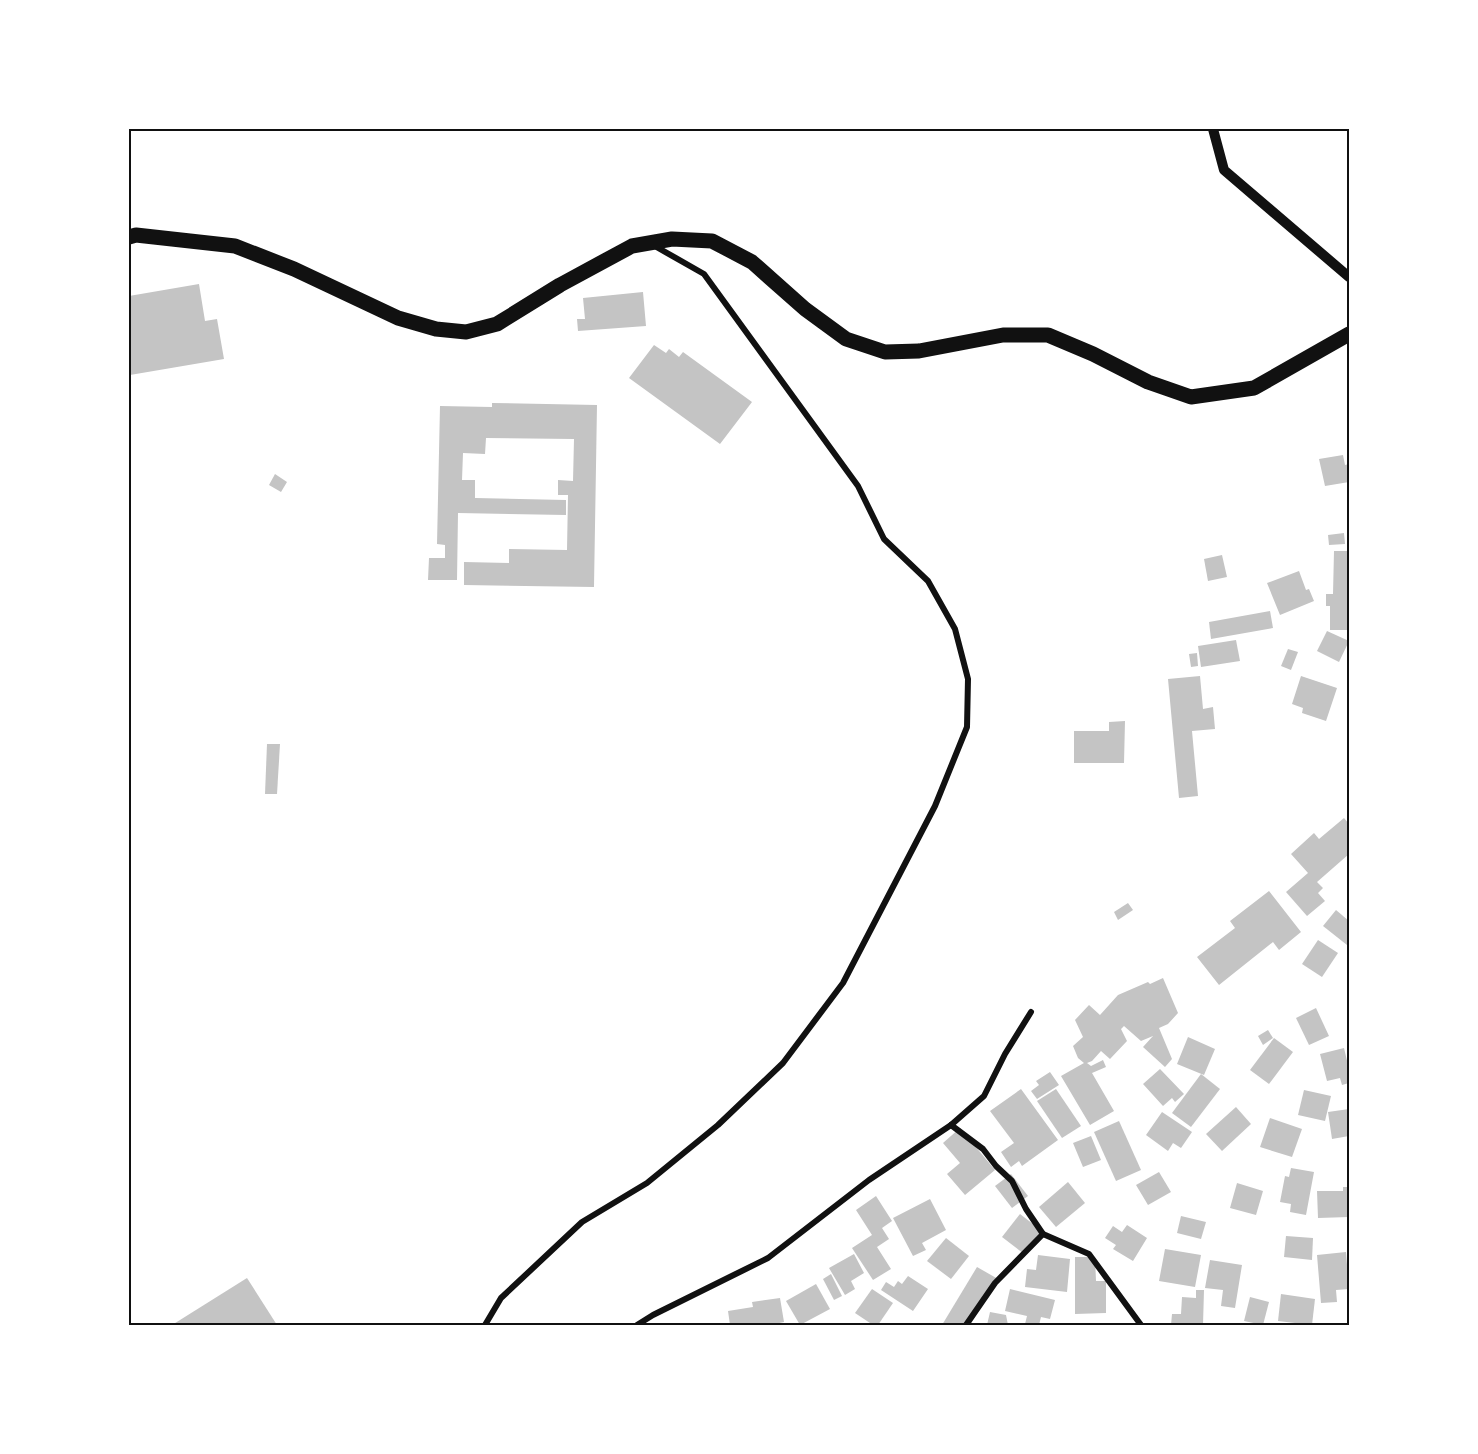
<svg xmlns="http://www.w3.org/2000/svg" width="1478" height="1454" viewBox="0 0 1478 1454" font-family="'Playfair Display',serif">
<style>
.building{fill:#c4c4c4}
.lines{fill:none;stroke-linecap:round;stroke-linejoin:round}
.minor{stroke:#111;stroke-width:6}
.tertiary{stroke:#111;stroke-width:10}
.primary{stroke:#111;stroke-width:15}
.neatline{fill:none;stroke:#111;stroke-width:2}
</style>
<rect width="100%" height="100%" fill="#fff"/>
<!-- building -->
<g class="building">
<polygon points="199,284 205,321 217,319 224,359 130,375 129,296"/>
<polygon points="643,292 646,326 578,331 577,319 585,319 583,298"/>
<polygon points="654,345 666,353 669,349 679,357 683,352 752,402 720,444 629,378"/>
<polygon points="492,403 597,405 594,587 464,585 464,562 509,563 509,549 567,550 568,495 558,495 558,480 573,481 574,439 486,438 485,454 463,453 462,480 475,480 475,498 566,500 566,515 458,513 457,580 428,580 429,558 445,558 445,545 437,544 440,406 492,407"/>
<polygon points="1343,455 1345,465 1349,464 1349,482 1325,486 1319,459"/>
<polygon points="275,474 287,482 281,492 269,485"/>
<polygon points="1344,533 1345,544 1329,545 1328,535"/>
<polygon points="1334,551 1349,551 1349,630 1330,630 1330,606 1326,606 1326,594 1333,594"/>
<polygon points="1222,555 1227,577 1208,581 1204,559"/>
<polygon points="1299,571 1306,590 1309,589 1314,601 1280,615 1267,583"/>
<polygon points="1270,611 1273,628 1211,639 1209,622"/>
<polygon points="1327,631 1349,641 1339,662 1317,651"/>
<polygon points="1236,640 1240,661 1201,667 1198,646"/>
<polygon points="1288,649 1298,652 1291,670 1281,666"/>
<polygon points="1197,653 1198,666 1191,667 1189,654"/>
<polygon points="1200,676 1203,709 1213,707 1215,729 1192,731 1198,796 1179,798 1168,679"/>
<polygon points="1301,676 1337,688 1326,721 1302,713 1303,708 1292,704"/>
<polygon points="1125,721 1124,763 1074,763 1074,731 1109,731 1109,722"/>
<polygon points="267,744 280,744 277,794 265,794"/>
<polygon points="1344,818 1349,824 1349,854 1317,882 1323,888 1318,893 1325,901 1307,916 1286,892 1308,873 1291,854 1314,833 1319,839"/>
<polygon points="1269,891 1301,932 1279,950 1273,942 1219,985 1197,957 1235,928 1230,921"/>
<polygon points="1128,903 1133,910 1118,920 1114,912"/>
<polygon points="1336,910 1349,921 1349,942 1347,945 1323,926"/>
<polygon points="1318,940 1338,953 1322,977 1302,964"/>
<polygon points="1163,978 1178,1013 1168,1024 1159,1028 1172,1059 1165,1067 1143,1047 1153,1036 1141,1041 1124,1026 1121,1029 1127,1041 1110,1059 1101,1051 1092,1061 1087,1063 1091,1066 1103,1060 1106,1067 1092,1073 1114,1111 1090,1125 1061,1076 1084,1063 1078,1058 1073,1046 1083,1037 1075,1020 1089,1005 1100,1015 1118,995 1148,982 1150,984"/>
<polygon points="1316,1008 1329,1036 1309,1045 1296,1018"/>
<polygon points="1268,1030 1273,1038 1263,1045 1258,1036"/>
<polygon points="1188,1037 1215,1049 1204,1075 1177,1064"/>
<polygon points="1274,1038 1293,1052 1269,1084 1250,1070"/>
<polygon points="1344,1048 1349,1069 1349,1083 1342,1085 1340,1078 1327,1081 1320,1054"/>
<polygon points="1160,1069 1184,1094 1175,1102 1172,1098 1163,1106 1143,1084"/>
<polygon points="1050,1072 1059,1085 1037,1099 1031,1091 1039,1085 1036,1081"/>
<polygon points="1201,1074 1220,1089 1191,1127 1172,1113"/>
<polygon points="1021,1089 1058,1140 1022,1166 1019,1161 1011,1167 1001,1152 1014,1143 990,1111"/>
<polygon points="1056,1089 1081,1126 1062,1138 1037,1101"/>
<polygon points="1304,1090 1331,1096 1325,1121 1298,1115"/>
<polygon points="1236,1107 1251,1124 1222,1151 1206,1134"/>
<polygon points="1349,1109 1349,1136 1332,1139 1328,1112"/>
<polygon points="1162,1112 1192,1132 1181,1148 1173,1143 1168,1151 1146,1135"/>
<polygon points="1270,1118 1302,1129 1292,1157 1260,1147"/>
<polygon points="1119,1121 1141,1170 1116,1181 1094,1132"/>
<polygon points="960,1128 995,1170 965,1195 947,1174 960,1163 943,1143"/>
<polygon points="1091,1136 1101,1160 1083,1167 1073,1143"/>
<polygon points="1291,1168 1314,1172 1306,1215 1290,1212 1291,1204 1280,1202 1285,1176 1289,1177"/>
<polygon points="1159,1172 1171,1192 1148,1205 1136,1185"/>
<polygon points="1011,1174 1028,1196 1012,1208 995,1186"/>
<polygon points="1068,1182 1085,1203 1056,1227 1039,1207"/>
<polygon points="1237,1183 1263,1191 1256,1215 1230,1208"/>
<polygon points="1343,1187 1349,1187 1349,1217 1318,1218 1317,1191 1343,1191"/>
<polygon points="876,1196 892,1221 882,1228 889,1239 877,1247 891,1269 873,1280 852,1248 872,1235 856,1210"/>
<polygon points="930,1199 946,1230 922,1243 926,1250 913,1256 893,1218"/>
<polygon points="1020,1214 1042,1231 1024,1254 1002,1237"/>
<polygon points="1181,1216 1206,1222 1201,1239 1177,1233"/>
<polygon points="1127,1225 1147,1238 1133,1261 1113,1249 1116,1245 1105,1238 1113,1226 1122,1232"/>
<polygon points="1286,1236 1313,1238 1312,1260 1284,1257"/>
<polygon points="946,1238 969,1256 951,1279 927,1261"/>
<polygon points="1165,1249 1201,1255 1195,1287 1159,1281"/>
<polygon points="1346,1252 1349,1289 1336,1290 1337,1302 1321,1303 1317,1255"/>
<polygon points="854,1254 864,1273 851,1281 855,1289 845,1295 829,1268"/>
<polygon points="1038,1255 1070,1259 1067,1292 1025,1287 1027,1269 1036,1270"/>
<polygon points="1075,1257 1095,1257 1096,1281 1106,1281 1106,1313 1075,1314"/>
<polygon points="1210,1260 1242,1265 1235,1308 1221,1306 1223,1290 1205,1288"/>
<polygon points="977,1267 998,1279 970,1325 942,1325"/>
<polygon points="831,1274 842,1296 834,1300 823,1279"/>
<polygon points="908,1276 928,1289 913,1311 881,1290 886,1282 894,1287 898,1281 902,1284"/>
<polygon points="247,1278 277,1325 172,1325"/>
<polygon points="816,1284 830,1309 800,1325 786,1301"/>
<polygon points="872,1289 893,1303 878,1325 873,1325 855,1313"/>
<polygon points="1010,1289 1055,1300 1050,1319 1041,1317 1039,1325 1032,1325 1025,1324 1027,1316 1005,1311"/>
<polygon points="1196,1290 1204,1290 1203,1325 1171,1325 1172,1314 1181,1314 1182,1297 1196,1298"/>
<polygon points="1281,1294 1315,1299 1312,1325 1278,1321"/>
<polygon points="1250,1297 1269,1302 1263,1325 1244,1321"/>
<polygon points="780,1298 784,1322 770,1325 730,1325 728,1311 753,1307 752,1302"/>
<polygon points="990,1312 1006,1315 1008,1325 987,1325"/>
</g>
<g class="lines">
<!-- minor -->
<g class="minor">
<polyline points="951,1125 983,1149 996,1166 1012,1181 1026,1209 1043,1234 1089,1254 1141,1325"/>
<polyline points="485,1325 501,1298 582,1222 647,1183 718,1125 783,1063 843,983 935,806 967,727 968,679 955,629 928,581 884,539 858,486 704,274 653,245"/>
<polyline points="637,1325 653,1315 768,1258 869,1180 951,1125 984,1096 1005,1054 1031,1012"/>
<polyline points="966,1325 995,1283 1043,1234"/>
</g>
<!-- tertiary -->
<polyline class="tertiary" points="1213,129 1224,170 1349,277"/>
<!-- primary -->
<polyline class="primary" points="129,237 136,235 235,246 294,269 398,318 436,329 466,332 497,324 560,285 632,246 672,239 712,241 752,262 805,309 846,339 885,352 919,351 1003,335 1048,335 1093,354 1148,382 1191,397 1254,388 1349,334"/>
</g>
<!-- border -->
<rect width="1478" height="1454" fill="none" stroke="#ffffff" stroke-width="261"/>
<rect x="130" y="130" width="1218" height="1194" class="neatline"/>
</svg>
